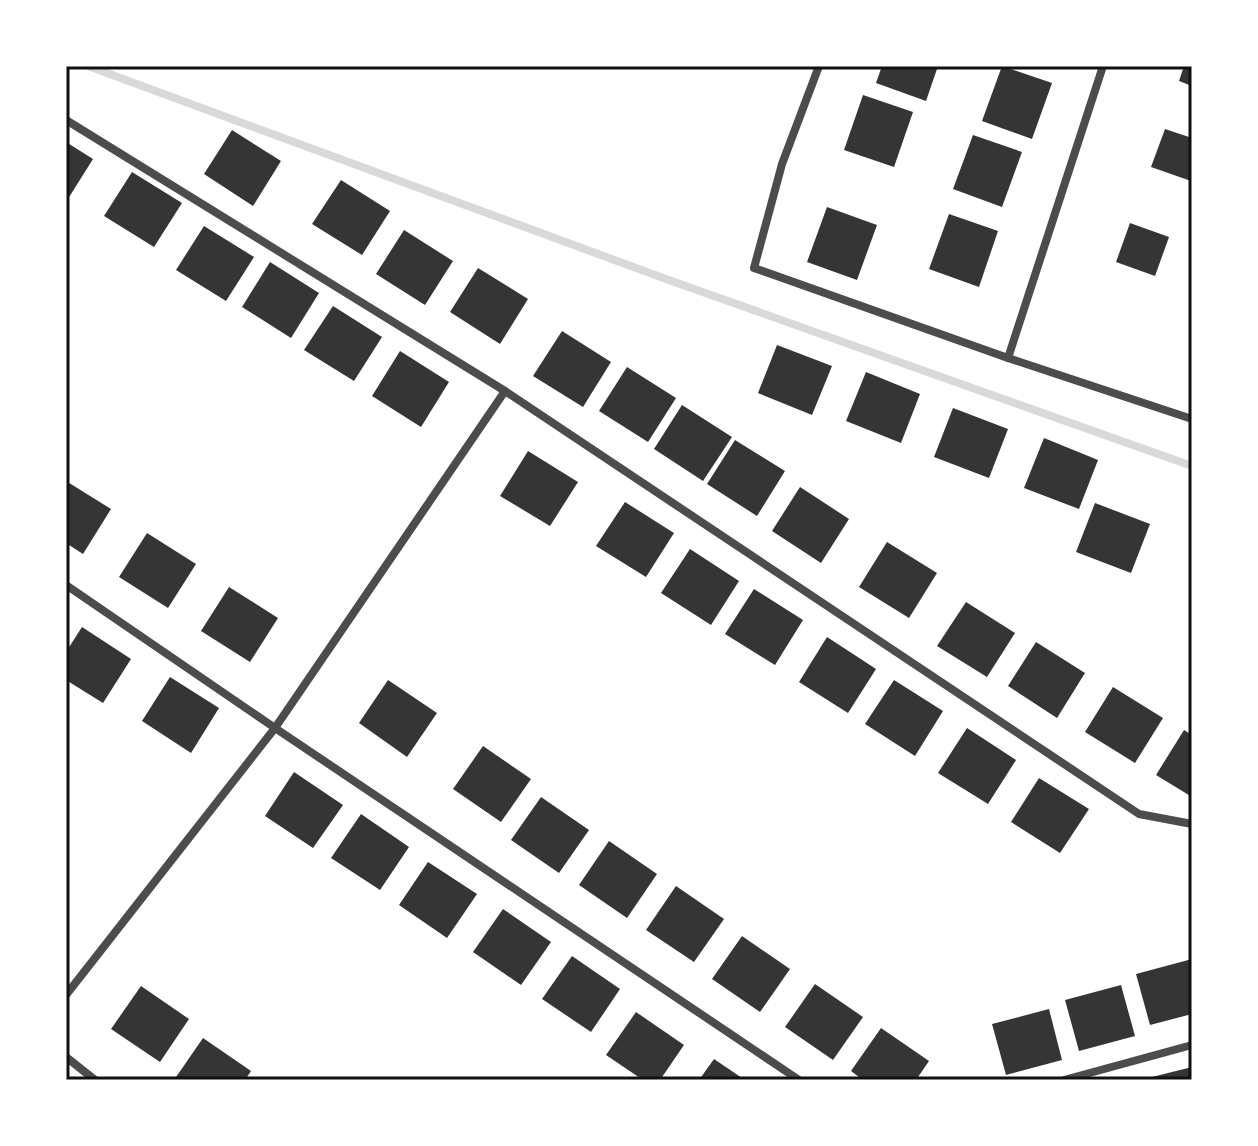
<svg xmlns="http://www.w3.org/2000/svg" width="1258" height="1146" viewBox="0 0 1258 1146" font-family="'Source Sans 3',sans-serif">
<style>
.lines{fill:none;stroke-linecap:round;stroke-linejoin:round}
.stream{stroke:#d9d9d9;stroke-width:8}
.building{fill:#353535}
.minor{stroke:#4c4c4c;stroke-width:8}
.neatline{fill:none;stroke:#111;stroke-width:3}
</style>
<rect width="100%" height="100%" fill="#fff"/>
<g class="lines">
<!-- stream -->
<polyline class="stream" points="88,66 666,279 1192,466"/>
</g>
<!-- building -->
<g class="building">
<polygon points="882,66 938,66 926,101 876,83"/>
<polygon points="1002,66 1052,83 1032,139 982,121"/>
<polygon points="1184,66 1192,66 1192,86 1179,81"/>
<polygon points="863,95 913,112 894,167 844,150"/>
<polygon points="1165,129 1192,138 1191,181 1151,167"/>
<polygon points="232,130 281,161 253,206 204,174"/>
<polygon points="973,135 1022,152 1002,207 953,189"/>
<polygon points="66,142 93,159 66,202"/>
<polygon points="132,172 182,203 154,247 104,216"/>
<polygon points="341,180 390,211 362,255 312,224"/>
<polygon points="827,207 877,225 857,280 807,262"/>
<polygon points="949,214 998,231 979,287 929,269"/>
<polygon points="1130,223 1169,237 1155,276 1116,262"/>
<polygon points="204,226 254,257 226,301 176,270"/>
<polygon points="404,230 453,261 425,305 376,274"/>
<polygon points="270,262 319,293 291,338 242,307"/>
<polygon points="478,268 528,299 500,344 450,312"/>
<polygon points="333,306 382,337 354,381 304,350"/>
<polygon points="562,331 611,362 583,407 533,376"/>
<polygon points="777,345 832,366 812,415 758,393"/>
<polygon points="400,351 449,382 421,427 372,396"/>
<polygon points="627,367 676,398 648,442 599,411"/>
<polygon points="866,372 920,394 901,443 846,421"/>
<polygon points="682,405 732,437 703,481 654,449"/>
<polygon points="953,408 1008,429 989,478 934,457"/>
<polygon points="1044,438 1098,460 1079,509 1024,488"/>
<polygon points="735,440 785,471 757,516 707,484"/>
<polygon points="528,451 578,482 550,526 500,496"/>
<polygon points="66,481 111,509 83,554 66,543"/>
<polygon points="800,487 849,519 821,563 772,531"/>
<polygon points="625,502 674,533 646,577 596,546"/>
<polygon points="1095,503 1150,524 1131,573 1076,552"/>
<polygon points="147,533 196,564 168,608 119,577"/>
<polygon points="887,542 937,573 909,618 859,587"/>
<polygon points="690,549 739,581 711,625 661,593"/>
<polygon points="229,587 278,618 250,662 201,631"/>
<polygon points="754,589 803,620 775,665 725,634"/>
<polygon points="966,602 1015,633 987,677 937,646"/>
<polygon points="82,627 131,659 103,703 66,680 66,652"/>
<polygon points="827,637 876,669 848,713 799,682"/>
<polygon points="1036,642 1085,673 1057,718 1008,686"/>
<polygon points="170,677 219,708 191,753 142,721"/>
<polygon points="388,680 437,713 407,757 359,723"/>
<polygon points="894,680 943,711 915,756 865,724"/>
<polygon points="1113,687 1163,718 1135,763 1085,732"/>
<polygon points="967,728 1016,760 988,804 938,773"/>
<polygon points="1184,730 1192,735 1192,797 1156,775"/>
<polygon points="483,746 531,779 501,822 453,789"/>
<polygon points="294,772 343,805 313,848 265,816"/>
<polygon points="1039,778 1089,809 1060,853 1011,822"/>
<polygon points="541,797 589,830 559,873 511,840"/>
<polygon points="361,814 409,847 380,890 331,858"/>
<polygon points="609,841 657,874 627,918 579,885"/>
<polygon points="428,862 477,894 447,938 399,905"/>
<polygon points="676,886 724,919 694,962 646,930"/>
<polygon points="503,909 551,942 521,985 473,952"/>
<polygon points="742,936 790,969 760,1012 712,979"/>
<polygon points="572,956 620,989 591,1032 542,999"/>
<polygon points="1192,959 1192,1014 1150,1025 1136,974"/>
<polygon points="815,984 863,1017 833,1060 785,1027"/>
<polygon points="1121,985 1135,1036 1079,1051 1065,1000"/>
<polygon points="141,986 189,1019 160,1062 111,1029"/>
<polygon points="1049,1009 1062,1060 1006,1075 992,1024"/>
<polygon points="636,1012 684,1045 660,1080 643,1080 606,1055"/>
<polygon points="881,1028 929,1061 916,1080 863,1080 851,1071"/>
<polygon points="203,1038 251,1071 245,1080 174,1080"/>
<polygon points="714,1059 745,1080 699,1080"/>
<polygon points="1192,1067 1192,1080 1145,1080 1144,1079"/>
</g>
<g class="lines">
<!-- minor -->
<g class="minor">
<polyline points="819,66 782,164 754,268 1008,358 1192,419"/>
<polyline points="66,120 505,391 1139,814 1192,824"/>
<polyline points="1008,358 1103,66"/>
<polyline points="66,585 275,728 799,1080"/>
<polyline points="66,995 275,728 505,391"/>
<polyline points="66,1057 95,1080"/>
<polyline points="1064,1080 1192,1045"/>
</g>
</g>
<!-- border -->
<rect width="1258" height="1146" fill="none" stroke="#ffffff" stroke-width="136"/>
<rect x="68" y="68" width="1122" height="1010" class="neatline"/>
</svg>
